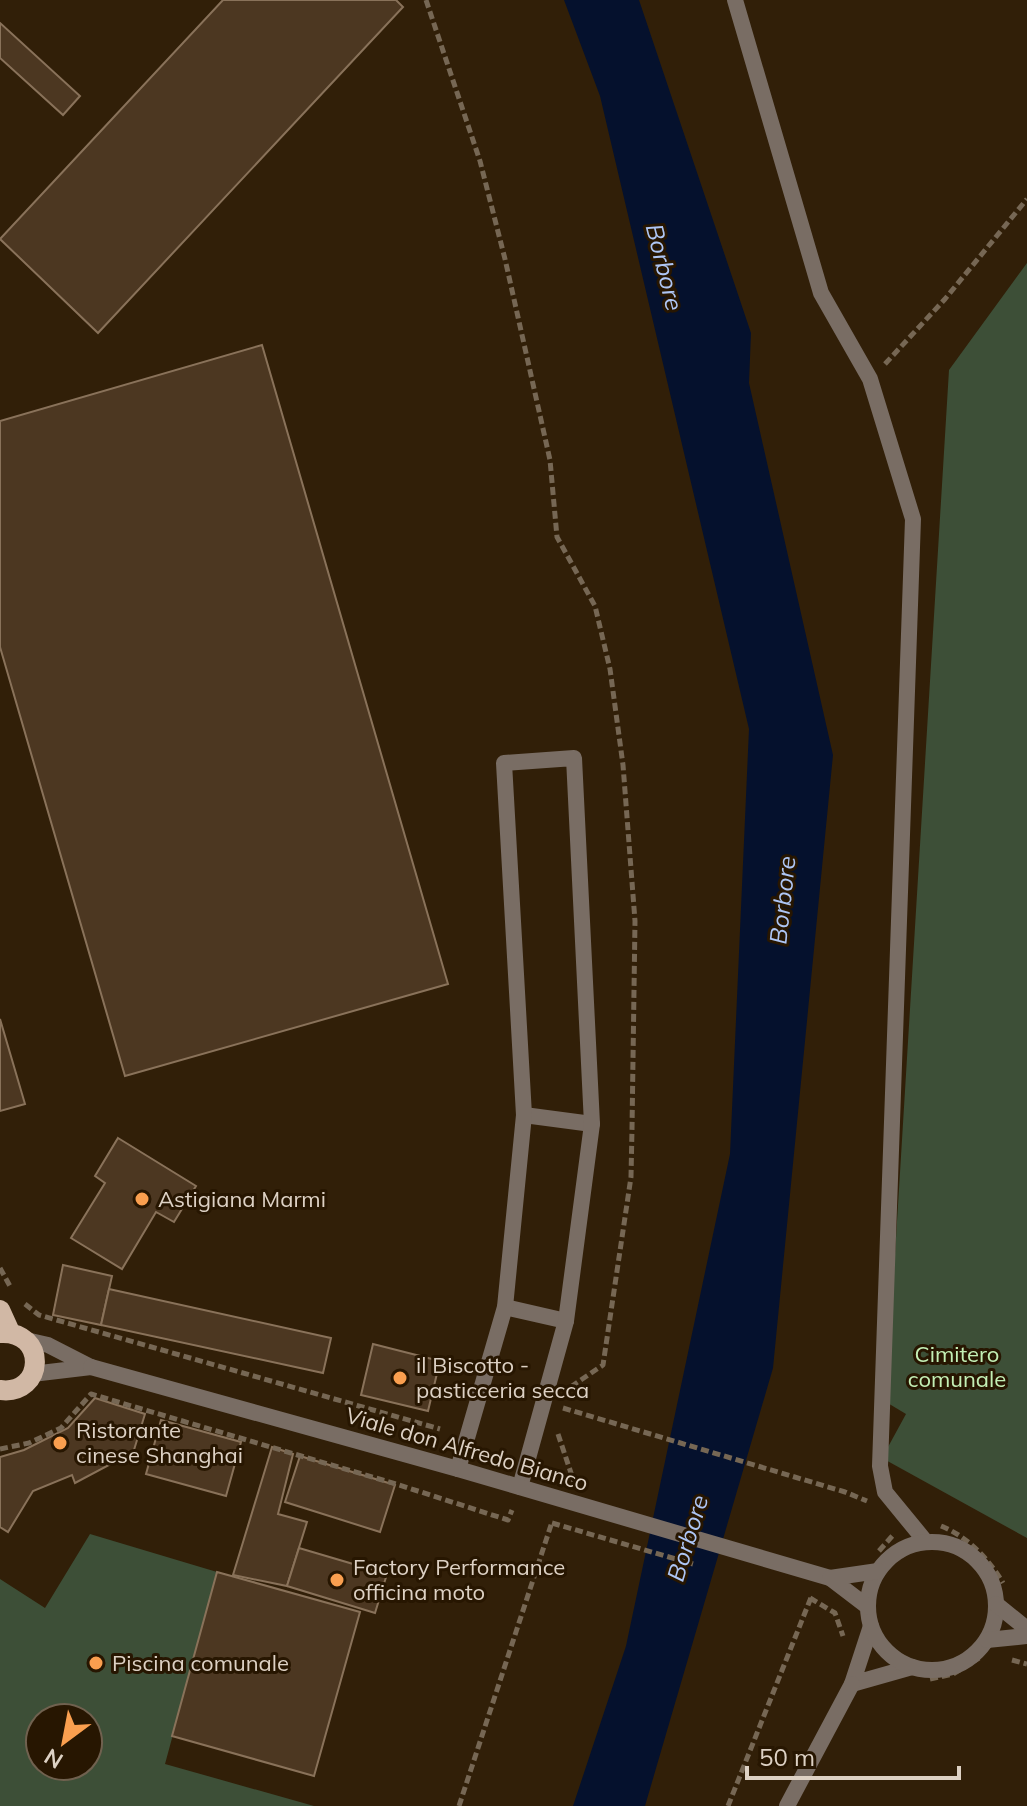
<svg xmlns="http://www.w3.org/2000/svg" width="1027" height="1806" viewBox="0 0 1027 1806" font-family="Mulish,sans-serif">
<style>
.green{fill:#3d4f37;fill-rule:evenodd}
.water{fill:#05112d}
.building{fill:#4c3721;stroke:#89725a;stroke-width:2}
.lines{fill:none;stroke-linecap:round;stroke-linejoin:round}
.path{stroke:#766754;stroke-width:5;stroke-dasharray:8 4;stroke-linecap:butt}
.service{stroke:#796d64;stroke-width:16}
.minor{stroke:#796d64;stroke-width:16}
.tertiary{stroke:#796d64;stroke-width:16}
.primary{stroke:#d1b8a5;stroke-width:20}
.poi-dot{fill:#fa9f4f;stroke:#271601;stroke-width:3}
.labels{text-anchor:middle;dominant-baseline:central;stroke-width:6;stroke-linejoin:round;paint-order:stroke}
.poi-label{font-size:22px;fill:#ddd1c4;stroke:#271601;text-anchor:start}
.park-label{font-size:22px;fill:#c3efb5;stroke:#271601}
.street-label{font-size:22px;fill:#ddd1c4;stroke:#271601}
.water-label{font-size:24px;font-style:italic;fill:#aec6f5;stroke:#271601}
</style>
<rect width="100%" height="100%" fill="#311f08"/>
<!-- green -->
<g class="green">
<polygon points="1027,263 1027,1538 882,1458 906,1414 886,1402 949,370"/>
<path d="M90,1534L217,1572L165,1764L314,1806H0V1579L45,1608ZM40,1718H88V1766H40Z"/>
</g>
<!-- water -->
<polygon class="water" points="564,0 639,0 751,333 749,383 833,755 773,1368 645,1806 573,1806 626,1646 730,1154 749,729 600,96"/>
<!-- building -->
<g class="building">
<polygon points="223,0 396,0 403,7 98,333 0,239"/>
<polygon points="0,23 80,96 63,115 0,58"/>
<polygon points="262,345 448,984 125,1076 0,647 0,421"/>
<polygon points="0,1019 25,1104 0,1111"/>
<polygon points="118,1138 196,1186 174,1222 156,1212 122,1269 71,1238 105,1183 95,1176"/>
<polygon points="63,1265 112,1276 101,1325 53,1315"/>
<polygon points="109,1289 331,1338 323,1373 101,1325"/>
<polygon points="373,1344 440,1361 428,1411 361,1395"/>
<polygon points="95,1398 145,1414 130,1463 120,1459 75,1483 72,1475 33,1491 8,1532 0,1527 0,1457 24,1450 68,1428"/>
<polygon points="161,1420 241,1442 226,1496 146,1474"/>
<polygon points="272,1447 293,1454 278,1514 307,1522 287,1586 233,1575"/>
<polygon points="300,1456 395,1485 380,1532 285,1502"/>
<polygon points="299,1548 387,1574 375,1613 287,1586"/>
<polygon points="217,1572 360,1612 314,1776 172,1736"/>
</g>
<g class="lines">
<!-- path -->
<g class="path">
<polyline points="426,0 480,161 505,259 550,460 557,537 595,606 610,669 623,765 635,921 632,1129 631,1177 603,1365 572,1386"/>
<polyline points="885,364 945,299 1027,199"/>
<polyline points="0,1268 11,1288"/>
<polyline points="25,1304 39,1315 440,1429"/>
<polyline points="563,1408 845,1492 867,1501"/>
<polyline points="558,1434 574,1482"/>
<polyline points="0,1449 29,1443 61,1428 91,1394 396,1484 508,1520 512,1510"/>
<polyline points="552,1523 693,1564"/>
<path d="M941,1526C968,1537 988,1558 1003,1583"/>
<polyline points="879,1551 894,1534"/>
<polyline points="810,1598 835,1613 843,1636"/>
<polyline points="1012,1660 1027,1664"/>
<polyline points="930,1679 953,1674 979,1658"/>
<polyline points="459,1806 552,1522"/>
<polyline points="728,1806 812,1595"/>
</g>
<!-- service -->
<g class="service">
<polyline points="524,1115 592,1124"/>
<polyline points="505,1307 566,1321"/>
<polyline points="458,1469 505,1307 524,1115 504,763 574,758 592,1124 566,1321 520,1487"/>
</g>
<!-- minor -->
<g class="minor">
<polyline points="735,0 821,293 870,379 913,519 880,1466 885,1492 926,1542"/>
<polyline points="871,1626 852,1684 912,1667"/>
<polyline points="787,1806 852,1684"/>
</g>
<!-- tertiary -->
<g class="tertiary">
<polyline points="26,1340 48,1345 91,1367 32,1374"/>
<polyline points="91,1367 458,1469 830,1578"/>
<circle cx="932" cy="1606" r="64"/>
<polyline points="996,1604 1027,1629"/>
<polyline points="868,1607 830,1578 878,1571"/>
<polyline points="987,1640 1027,1636"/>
</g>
<!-- primary -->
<g class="primary">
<polyline points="0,1310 10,1332"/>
<path d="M0,1333C48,1330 45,1396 0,1390"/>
</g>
</g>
<!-- markers -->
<g class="poi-dot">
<circle cx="142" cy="1199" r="8"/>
<circle cx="400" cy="1378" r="8"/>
<circle cx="60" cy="1443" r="8"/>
<circle cx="337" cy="1580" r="8"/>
<circle cx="96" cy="1663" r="8"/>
</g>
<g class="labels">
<!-- poi labels -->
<g class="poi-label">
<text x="158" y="1199">Astigiana Marmi</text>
<text x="416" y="1365">il Biscotto -<tspan x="416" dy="25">pasticceria secca</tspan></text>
<text x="76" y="1430">Ristorante<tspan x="76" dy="25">cinese Shanghai</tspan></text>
<text x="353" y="1567">Factory Performance<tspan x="353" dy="25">officina moto</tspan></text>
<text x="112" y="1663">Piscina comunale</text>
</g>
<!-- park labels -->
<g class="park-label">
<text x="957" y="1354">Cimitero<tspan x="957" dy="25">comunale</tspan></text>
</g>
<!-- street labels -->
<g class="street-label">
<text transform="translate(467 1449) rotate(16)">Viale don Alfredo Bianco</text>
</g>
<!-- water labels -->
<g class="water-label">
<text transform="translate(665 267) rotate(76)">Borbore</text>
<text transform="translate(782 900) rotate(-84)">Borbore</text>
<text transform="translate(687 1538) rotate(-73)">Borbore</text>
</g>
</g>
<!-- north arrow -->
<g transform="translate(64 1742) rotate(212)"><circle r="38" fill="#271601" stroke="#70614f" stroke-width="2"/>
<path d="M0-6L14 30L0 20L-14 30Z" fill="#fa9f4f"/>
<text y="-12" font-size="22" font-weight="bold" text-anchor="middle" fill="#ddd1c4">N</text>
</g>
<!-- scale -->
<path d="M747 1766v12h212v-12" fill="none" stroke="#ddd1c4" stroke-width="4"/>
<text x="759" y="1766" font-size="24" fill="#ddd1c4" stroke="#271601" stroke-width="6" paint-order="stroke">50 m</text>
</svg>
